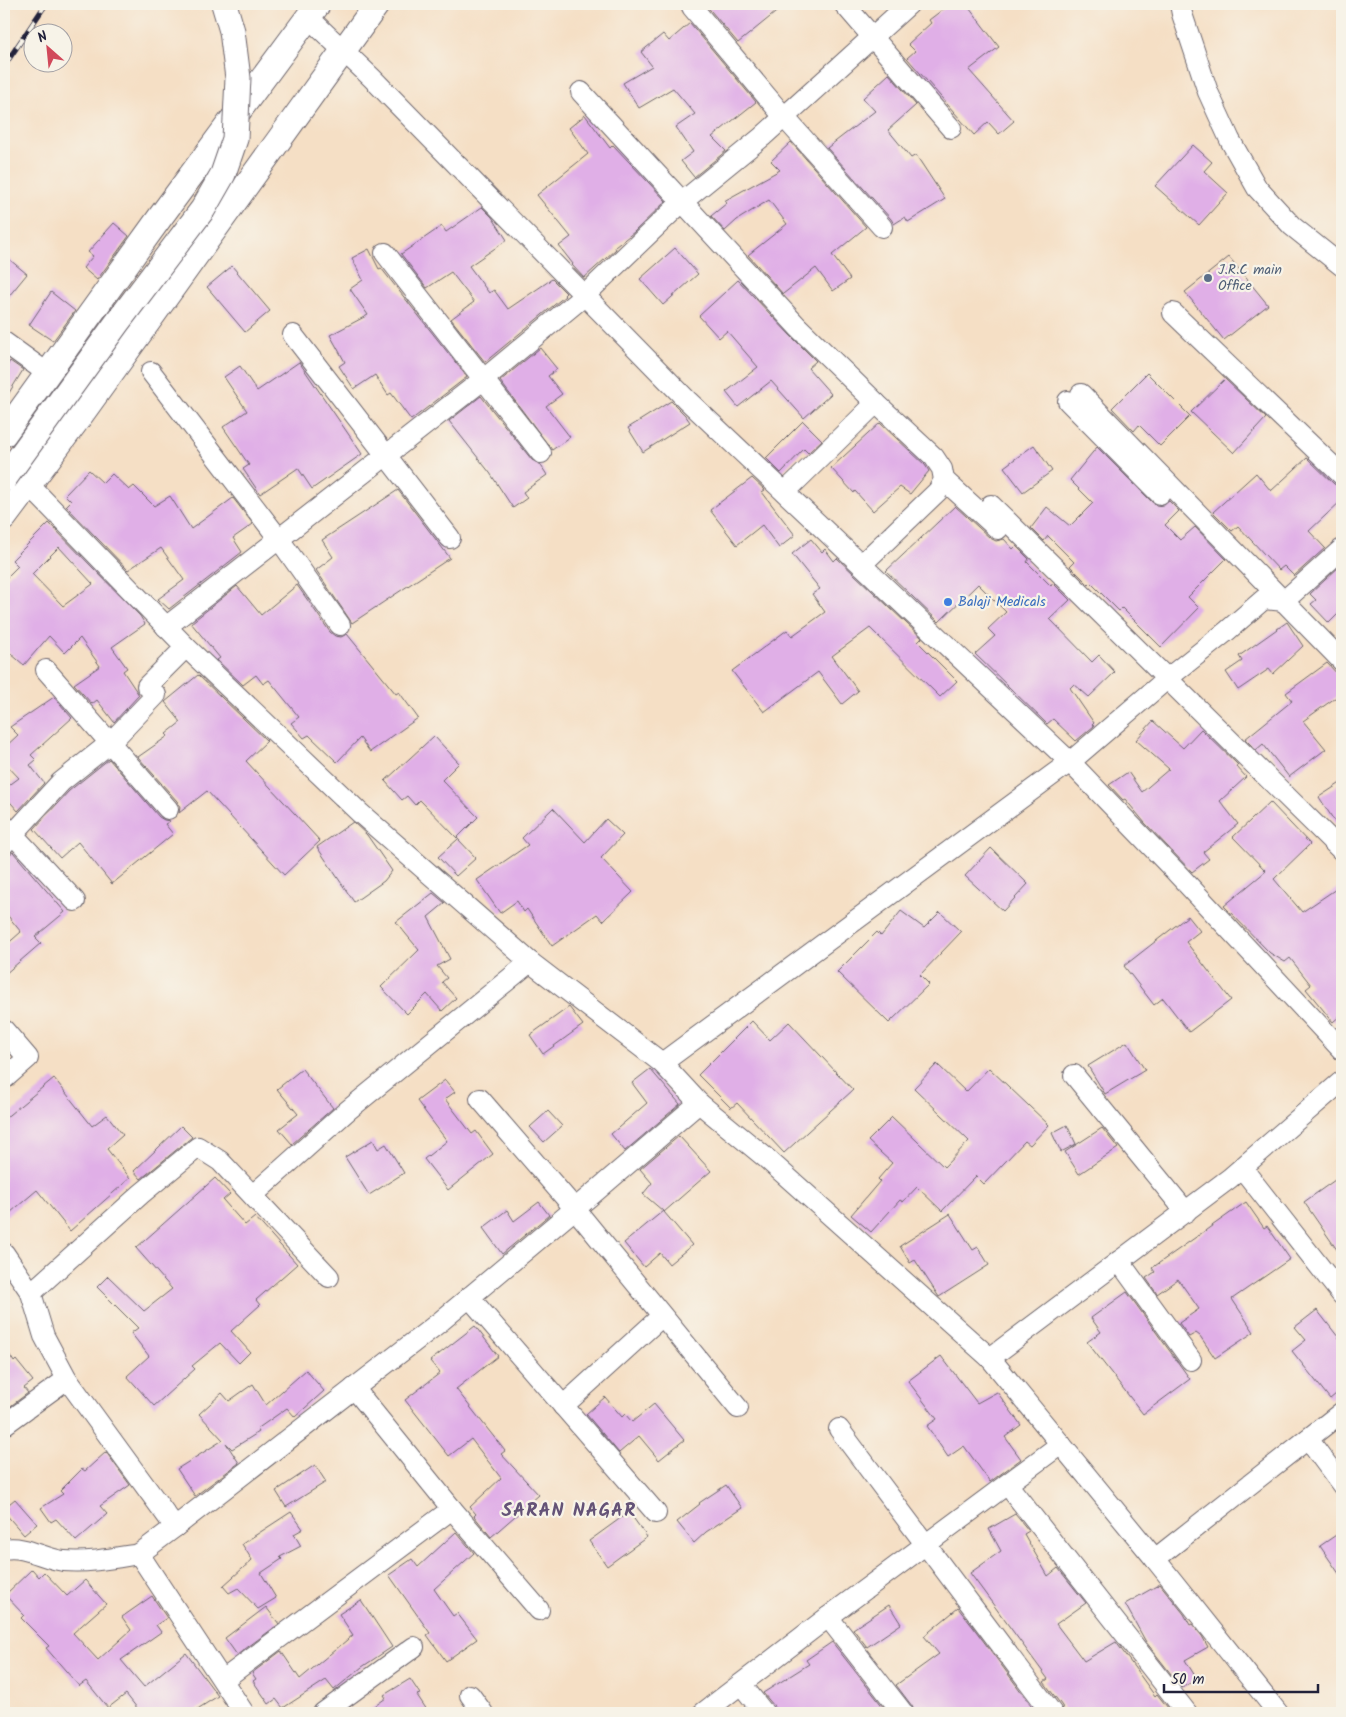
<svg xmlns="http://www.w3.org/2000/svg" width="1346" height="1717" viewBox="0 0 1346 1717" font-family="Kalam,sans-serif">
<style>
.building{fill:#e0afe7;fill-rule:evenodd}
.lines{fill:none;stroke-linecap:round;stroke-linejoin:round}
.minor-casing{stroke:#6c646b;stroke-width:22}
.major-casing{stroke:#6c646b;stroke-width:27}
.minor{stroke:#fff;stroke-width:20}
.major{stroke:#fff;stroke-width:25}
.rail-casing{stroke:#22223b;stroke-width:5.5}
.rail{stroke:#f7f3e8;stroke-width:4;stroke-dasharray:11;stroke-linecap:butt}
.major-bridge-casing{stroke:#6c646b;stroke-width:27;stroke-linecap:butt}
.major-bridge{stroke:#fff;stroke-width:25}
.service-dot{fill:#5c6f8a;stroke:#f7f3e8;stroke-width:2}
.shop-dot{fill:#3f7fe0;stroke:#f7f3e8;stroke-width:2}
.labels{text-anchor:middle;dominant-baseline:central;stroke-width:4.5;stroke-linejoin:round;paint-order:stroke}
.service-label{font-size:14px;fill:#4e5e75;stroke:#f7f3e8;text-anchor:start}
.shop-label{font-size:14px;fill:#366cbe;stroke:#f7f3e8;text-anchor:start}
.district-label{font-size:19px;font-weight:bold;letter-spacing:1px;fill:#645377;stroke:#f7f3e8}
</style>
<rect width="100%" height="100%" fill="#f7f3e8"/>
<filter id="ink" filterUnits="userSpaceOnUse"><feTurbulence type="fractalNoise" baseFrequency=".02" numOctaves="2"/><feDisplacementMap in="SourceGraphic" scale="10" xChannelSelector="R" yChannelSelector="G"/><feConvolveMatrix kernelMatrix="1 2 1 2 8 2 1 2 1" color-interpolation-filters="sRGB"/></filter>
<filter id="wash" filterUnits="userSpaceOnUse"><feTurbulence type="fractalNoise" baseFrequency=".0096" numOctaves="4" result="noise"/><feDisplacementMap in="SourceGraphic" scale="20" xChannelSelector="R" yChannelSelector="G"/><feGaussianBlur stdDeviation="1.12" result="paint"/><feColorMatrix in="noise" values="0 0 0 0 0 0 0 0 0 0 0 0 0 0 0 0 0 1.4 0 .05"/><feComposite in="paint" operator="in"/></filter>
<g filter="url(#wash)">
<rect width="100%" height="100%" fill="#f5dfc5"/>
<g id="blocks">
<!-- building -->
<g class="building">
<polygon points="705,4 786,4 738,43"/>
<polygon points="950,4 966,4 999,47 969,70 1014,121 999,134 988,122 974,135 907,58 915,51 908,44 931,23 929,20"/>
<polygon points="690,23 756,102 712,137 726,151 694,177 681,161 693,152 676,127 695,114 673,88 639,108 623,83 652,66 641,52 663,34 669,41"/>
<polygon points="889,74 916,105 888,130 911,158 916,155 945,199 908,222 905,217 894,224 891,219 827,148 875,111 863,98"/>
<polygon points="585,115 610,148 613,145 666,201 634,232 615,247 616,249 584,278 572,265 573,264 559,246 571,237 537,195 588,154 569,128"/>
<polygon points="791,142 866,227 832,255 850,279 833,291 816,268 783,294 748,255 787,224 769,200 737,220 725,231 711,216 727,203 724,201 780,170 771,161"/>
<polygon points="1193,145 1212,162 1204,171 1228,193 1199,225 1155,186"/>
<polygon points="482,207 492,217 507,240 469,266 489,293 494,290 508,309 552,279 566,293 564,295 565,296 485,362 451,319 474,302 451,272 427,288 401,254 442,226 446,232"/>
<polygon points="114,223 129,236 97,280 83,268 93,256 88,252"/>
<polygon points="675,248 698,274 663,305 640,279"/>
<polygon points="369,249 379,269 381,268 467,377 411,420 391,393 388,395 375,375 354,389 339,366 345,362 330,335 368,315 350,289 363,280 352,258"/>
<polygon points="4,255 27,274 4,302"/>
<polygon points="1229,257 1268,305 1224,340 1185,292"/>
<polygon points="232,266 270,311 245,332 207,287"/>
<polygon points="738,280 790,335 816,361 808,368 831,394 804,418 771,381 738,407 726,392 758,367 727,331 719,338 699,316"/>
<polygon points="51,292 75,311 53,341 29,325"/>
<polygon points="540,348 557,369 548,376 562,394 546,406 570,437 552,450 500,381"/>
<polygon points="10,361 23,370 4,401 4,371"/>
<polygon points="299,362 362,454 312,489 298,468 260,494 243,469 249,465 223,427 247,411 224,377 240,366 257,391"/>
<polygon points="1147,373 1190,416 1160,446 1139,425 1134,431 1112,408"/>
<polygon points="1225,379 1266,418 1234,453 1191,412"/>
<polygon points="481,396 532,460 540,464 547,475 523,492 527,498 513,508 490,473 449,421"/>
<polygon points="671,401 685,415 690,422 643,452 628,428"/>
<polygon points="803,421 822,440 808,453 804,449 781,473 766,458"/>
<polygon points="880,423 925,465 929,471 910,494 900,487 873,511 855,491 854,493 831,468"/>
<polygon points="1034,445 1052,471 1023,492 1004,467"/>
<polygon points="1097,447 1152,502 1156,505 1163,506 1169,501 1179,511 1165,525 1180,540 1195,527 1226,559 1188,597 1199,608 1161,647 1122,608 1119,611 1091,583 1089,585 1070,566 1074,562 1048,536 1044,541 1031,528 1047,507 1070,526 1093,503 1070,480"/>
<polygon points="1307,458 1334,484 1342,487 1342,500 1309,531 1325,548 1294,576 1284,566 1279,570 1238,526 1232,531 1213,512 1256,473 1271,491"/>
<polygon points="89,470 103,483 112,474 129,490 134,486 154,506 170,496 191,529 233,498 253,524 233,538 242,552 169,609 158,599 184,580 161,548 128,570 66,506 71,501 65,495"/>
<polygon points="752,478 765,490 762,492 795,535 779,548 762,525 737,545 710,510"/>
<polygon points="398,490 450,558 352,623 316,570 333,557 322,540"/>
<polygon points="955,506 990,538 996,541 1004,539 1013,549 1016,546 1029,559 1027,562 1051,586 1053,583 1070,600 1050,619 1092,662 1099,655 1115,672 1089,697 1074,684 1070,688 1094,723 1092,725 1094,726 1076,741 1053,719 1047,724 975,654 995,636 988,629 1006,612 978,584 939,622 886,571"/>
<path d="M49,523L140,616L145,624L112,647L127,668L123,671L139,695L114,722L97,700L92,704L74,684L100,666L80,638L65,653L49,636L24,665L4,648V580L18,566L12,560ZM59,547L93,584L63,606L32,574Z"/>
<polygon points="811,539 822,552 825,549 834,561 837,558 922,638 918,642 957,681 940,697 870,628 832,656 858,691 842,704 818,672 764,712 732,671 787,630 792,636 825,612 812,594 820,589 792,554"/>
<polygon points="1341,565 1342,610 1329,623 1311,604 1316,600 1310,594"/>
<polygon points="297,585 330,632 335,636 341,637 347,634 396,694 399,692 418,718 370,752 360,738 337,762 309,735 304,738 291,723 299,717 269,680 263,684 256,675 243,685 217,660 220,658 191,623 237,586 261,615"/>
<polygon points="1287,622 1303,646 1273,674 1269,669 1238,690 1226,672 1242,661 1239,656"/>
<polygon points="1327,663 1342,679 1342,693 1303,721 1326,749 1289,777 1263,744 1256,750 1245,739 1292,701 1286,693"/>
<polygon points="198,675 267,741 246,761 320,841 284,875 207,791 179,813 180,807 177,801 138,757 168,736 166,734 181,722 165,702"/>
<polygon points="54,697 72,718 31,755 36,760 30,765 44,783 18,811 4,795 4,789 19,778 4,762 4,748 18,735 10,727"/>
<polygon points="1153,721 1183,748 1201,729 1238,765 1236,766 1246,777 1220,801 1238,824 1203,852 1209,859 1192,872 1145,823 1125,799 1123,800 1109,785 1128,772 1142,792 1169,769 1136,740"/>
<polygon points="434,736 459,763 442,780 478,817 457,838 420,800 415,805 407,796 402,800 385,781"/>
<polygon points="109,759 159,817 164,820 170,821 165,824 173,834 112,884 78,842 60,858 34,829 69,791"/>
<polygon points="1342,782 1342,833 1319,797"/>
<polygon points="1270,802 1310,844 1274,879 1302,912 1342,885 1342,1014 1333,1022 1306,989 1311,985 1290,958 1285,962 1270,953 1224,906 1266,871 1233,837"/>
<polygon points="553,808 585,842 606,819 623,835 601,858 633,892 603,921 597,914 552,946 527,909 524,912 517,901 500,913 477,880 528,845 522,838"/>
<polygon points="353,822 367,835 392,871 384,881 354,902 317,847"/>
<polygon points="458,839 476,858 456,876 438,857"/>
<polygon points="991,848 1028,884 1003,911 965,876"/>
<polygon points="13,852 65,912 35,937 41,943 4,975 4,947 21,932 4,911 4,858"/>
<polygon points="433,893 445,903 428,917 450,959 437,966 447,978 442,982 456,998 442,1011 427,994 407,1014 381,987 419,950 396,922"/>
<polygon points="901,911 924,928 940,912 961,932 920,975 929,984 889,1023 837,972 877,932 881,936"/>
<polygon points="1188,916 1200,931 1186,942 1231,1000 1189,1032 1163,998 1154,1005 1124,966"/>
<polygon points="569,1007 583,1025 543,1054 530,1035"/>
<polygon points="752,1021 770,1040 789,1022 853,1090 784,1153 737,1103 731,1108 698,1075"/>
<polygon points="1127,1042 1145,1070 1105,1094 1088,1066"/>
<polygon points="937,1064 966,1092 989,1068 1049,1125 1030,1145 1025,1141 984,1184 976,1176 942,1211 917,1187 903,1202 900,1200 871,1232 851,1215 880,1181 878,1179 892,1163 868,1141 892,1117 944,1167 969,1141 914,1088"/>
<polygon points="302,1069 333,1108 292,1144 279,1129 298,1114 277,1089"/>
<polygon points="650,1069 680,1104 625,1151 611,1134 647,1103 632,1083"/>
<polygon points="54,1078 92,1126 107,1115 123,1135 107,1149 130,1178 70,1231 37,1190 4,1218 4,1119"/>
<polygon points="445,1080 455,1092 445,1099 472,1134 476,1131 493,1154 448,1190 424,1159 447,1141 417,1101"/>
<polygon points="548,1111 562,1126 544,1142 530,1127"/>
<polygon points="1067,1125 1076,1144 1061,1152 1052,1133"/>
<polygon points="181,1126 192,1137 141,1179 134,1171"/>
<polygon points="1102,1128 1118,1148 1079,1174 1065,1152"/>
<polygon points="679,1136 711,1171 664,1212 692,1245 669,1264 660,1253 644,1267 624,1243 663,1211 643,1194 652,1183 640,1169"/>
<polygon points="373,1140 378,1149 386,1144 404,1173 369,1195 345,1157"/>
<polygon points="1342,1175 1342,1257 1304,1202"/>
<polygon points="215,1178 230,1194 223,1200 245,1225 255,1217 297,1264 256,1300 260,1305 231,1331 250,1352 239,1363 220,1343 192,1366 195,1369 154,1406 127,1376 149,1356 131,1333 138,1328 97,1287 108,1276 144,1311 172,1289 136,1248"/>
<polygon points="539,1202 549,1215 502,1254 483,1228 507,1210 514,1221"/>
<polygon points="1246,1202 1264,1228 1267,1226 1290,1259 1232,1299 1254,1332 1215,1358 1200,1336 1196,1333 1189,1337 1179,1323 1199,1309 1178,1279 1157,1294 1146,1278 1155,1272 1152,1268"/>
<polygon points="950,1214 973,1250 978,1247 989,1265 939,1297 915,1260 910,1263 900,1246"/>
<polygon points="1127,1292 1190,1379 1143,1414 1087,1342 1101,1332 1091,1318"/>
<polygon points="1317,1310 1342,1342 1342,1389 1330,1399 1292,1351 1306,1340 1295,1327"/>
<polygon points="475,1326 498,1356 456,1389 505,1451 501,1454 539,1495 491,1537 474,1516 476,1514 470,1507 501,1478 471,1439 449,1456 405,1400 440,1373 430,1361"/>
<polygon points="4,1346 14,1362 16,1360 33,1381 24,1388 28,1393 8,1408 4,1403"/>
<polygon points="941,1356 977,1403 997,1392 1021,1425 1005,1437 1021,1459 990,1482 964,1446 948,1457 927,1426 937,1419 908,1381"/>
<polygon points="306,1370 324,1391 295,1417 287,1408 257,1429 259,1432 232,1449 226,1443 239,1463 195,1496 177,1469 223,1440 199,1414 222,1393 229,1401 253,1384 266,1405"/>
<polygon points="605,1397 622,1417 625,1414 632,1422 654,1404 684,1440 659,1460 639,1436 619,1453 586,1414"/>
<polygon points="106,1452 130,1485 100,1506 107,1514 76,1541 56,1519 51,1522 41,1508 63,1494 60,1491 82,1469 85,1471"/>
<polygon points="315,1465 326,1482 286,1507 276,1491"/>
<polygon points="726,1485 742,1508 706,1532 694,1543 677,1522 700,1504 699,1503"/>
<polygon points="15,1499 37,1524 24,1535 4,1512 4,1508"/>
<polygon points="291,1512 303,1529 294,1534 301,1546 280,1557 282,1559 261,1573 276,1598 258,1609 238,1588 229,1593 223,1586 252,1560 242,1544"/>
<polygon points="629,1512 647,1537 607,1566 589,1541"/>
<polygon points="1015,1514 1029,1531 1024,1534 1048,1576 1058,1568 1086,1603 1056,1624 1084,1661 1116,1642 1155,1696 1157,1694 1172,1713 1064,1713 1062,1706 1044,1682 1048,1679 970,1573 1001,1551 989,1529"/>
<polygon points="1342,1531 1342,1578 1320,1546"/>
<polygon points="456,1532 474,1553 434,1589 453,1616 457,1613 477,1639 446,1661 427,1635 430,1633 389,1575 412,1559 418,1567"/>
<polygon points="32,1569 39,1577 44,1572 67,1596 85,1580 106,1604 73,1633 98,1660 131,1630 122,1617 152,1596 167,1618 156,1625 161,1632 121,1660 144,1687 186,1653 218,1696 191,1713 141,1713 126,1694 108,1708 86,1681 79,1686 46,1648 49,1646 21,1618 24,1615 5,1595"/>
<polygon points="1160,1584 1184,1614 1190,1625 1192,1624 1202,1636 1208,1647 1185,1660 1197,1679 1182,1688 1146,1642 1125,1604"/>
<polygon points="361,1600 392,1647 362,1667 334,1690 326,1680 283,1708 276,1699 269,1704 253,1681 256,1679 252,1673 281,1651 300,1679 353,1635 339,1614"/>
<polygon points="889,1605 901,1624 867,1647 853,1629"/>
<polygon points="266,1607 279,1624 237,1655 225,1638"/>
<polygon points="958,1608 973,1627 1037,1713 915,1713 912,1706 896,1685 939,1654 924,1636"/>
<polygon points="832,1642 888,1713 776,1713 774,1706 763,1693 809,1664 806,1660"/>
<polygon points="410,1679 420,1694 417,1695 429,1713 365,1713 386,1698 384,1695"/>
</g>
</g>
</g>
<g filter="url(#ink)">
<use href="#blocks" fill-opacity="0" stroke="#6c646b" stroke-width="1"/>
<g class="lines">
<!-- minor casing -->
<g class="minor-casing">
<g id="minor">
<polyline points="844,4 951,128"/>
<polyline points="1180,4 1182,14 1208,92 1230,140 1257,188 1292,226 1342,266"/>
<polyline points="692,7 784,117 882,227"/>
<polyline points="308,17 372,78 687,400 1070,762 1168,678 1227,631 1264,599 1284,601 1342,549"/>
<polyline points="581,92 798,327 876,403 934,457 942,469 944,480 938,491 862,564"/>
<polyline points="385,253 541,453"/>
<polyline points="1173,313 1342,475"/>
<polyline points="293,335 450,538"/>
<polyline points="4,342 47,373"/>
<polyline points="151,372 279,539 340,625"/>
<polyline points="1081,394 1342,661"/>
<polyline points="1068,401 1160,494"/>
<polyline points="944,480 998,529"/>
<polyline points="29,485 186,647 360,813 530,962 662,1063 699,1103 766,1158 990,1358 1155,1559 1342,1412"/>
<polyline points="785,492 876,403"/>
<polyline points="991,505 1342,851"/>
<polyline points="166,627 484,379 584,296 682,202 762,137 909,4"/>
<polyline points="46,670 168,809"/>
<polyline points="5,826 75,901"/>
<polyline points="4,844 61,782 110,743 156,695 147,686 186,647"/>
<polyline points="4,1030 28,1058 4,1079"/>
<polyline points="662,1063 1070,762 1174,870 1342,1050"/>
<polyline points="1074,1075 1186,1212"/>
<polyline points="480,1099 575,1209 738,1408"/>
<polyline points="1242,1168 1342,1295"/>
<polyline points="253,1195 347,1111 530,962"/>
<polyline points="4,1253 31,1293 44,1336 67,1379 175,1527 139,1554 244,1713"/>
<polyline points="1119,1261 1191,1360"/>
<polyline points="31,1293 141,1194 198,1147 220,1161 329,1277"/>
<polyline points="469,1297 656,1513"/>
<polyline points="990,1358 1230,1178 1342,1081"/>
<polyline points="354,1388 452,1509 539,1610"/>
<polyline points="563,1406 662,1316"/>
<polyline points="4,1425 67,1379"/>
<polyline points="839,1429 1052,1713"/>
<polyline points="1308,1439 1342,1485"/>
<polyline points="1007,1484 1187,1713"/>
<polyline points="175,1527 441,1321 589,1197 699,1103"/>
<path d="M4,1549C26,1545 43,1559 64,1561C90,1563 114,1558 139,1554"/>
<polyline points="1155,1559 1278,1713"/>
<polyline points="828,1617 903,1713"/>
<polyline points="223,1680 452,1509"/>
<polyline points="741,1684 764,1713"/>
<polyline points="470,1695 483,1713"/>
<polyline points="323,1713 414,1647"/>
<polyline points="703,1713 828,1617 1061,1444"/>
</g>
</g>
<!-- major casing -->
<g class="major-casing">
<g id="major">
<polyline points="4,434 161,216 318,4"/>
<polyline points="4,518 75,423 377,4"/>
</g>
</g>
<!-- minor -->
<use href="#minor" class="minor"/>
<!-- major -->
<use href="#major" class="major"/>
<!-- rail casing -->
<g class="rail-casing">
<polyline id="rail" points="4,66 46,4"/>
</g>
<!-- rail -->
<use href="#rail" class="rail"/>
<!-- major-bridge casing -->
<g class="major-bridge-casing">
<polyline id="major-bridge" points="4,479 117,323 203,209 223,174 235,139 238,78 232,31 224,4"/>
</g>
<!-- major-bridge -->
<use href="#major-bridge" class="major-bridge"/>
</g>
</g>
<!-- markers -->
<circle class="service-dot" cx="1208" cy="278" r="5"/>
<circle class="shop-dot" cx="948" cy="602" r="5"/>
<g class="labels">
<!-- service labels -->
<g class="service-label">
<text x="1218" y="270">J.R.C main<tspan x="1218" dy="16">Office</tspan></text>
</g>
<!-- shop labels -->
<g class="shop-label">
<text x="958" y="602">Balaji Medicals</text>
</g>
<!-- district labels -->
<g class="district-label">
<text x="569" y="1511">SARAN NAGAR</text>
</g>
</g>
<!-- margin -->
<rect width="1346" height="1717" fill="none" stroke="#f7f3e8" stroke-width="20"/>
<!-- north arrow -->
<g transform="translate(48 48) rotate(333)"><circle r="24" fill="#f7f3e8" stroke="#a29fa3"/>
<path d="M0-4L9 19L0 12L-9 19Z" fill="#d1495b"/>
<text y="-8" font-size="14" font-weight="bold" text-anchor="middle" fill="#22223b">N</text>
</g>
<!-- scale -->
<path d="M1164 1684v8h154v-8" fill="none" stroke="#22223b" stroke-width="2.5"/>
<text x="1171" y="1684" font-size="15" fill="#22223b" stroke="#f7f3e8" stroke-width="4" paint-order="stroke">50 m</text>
</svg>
